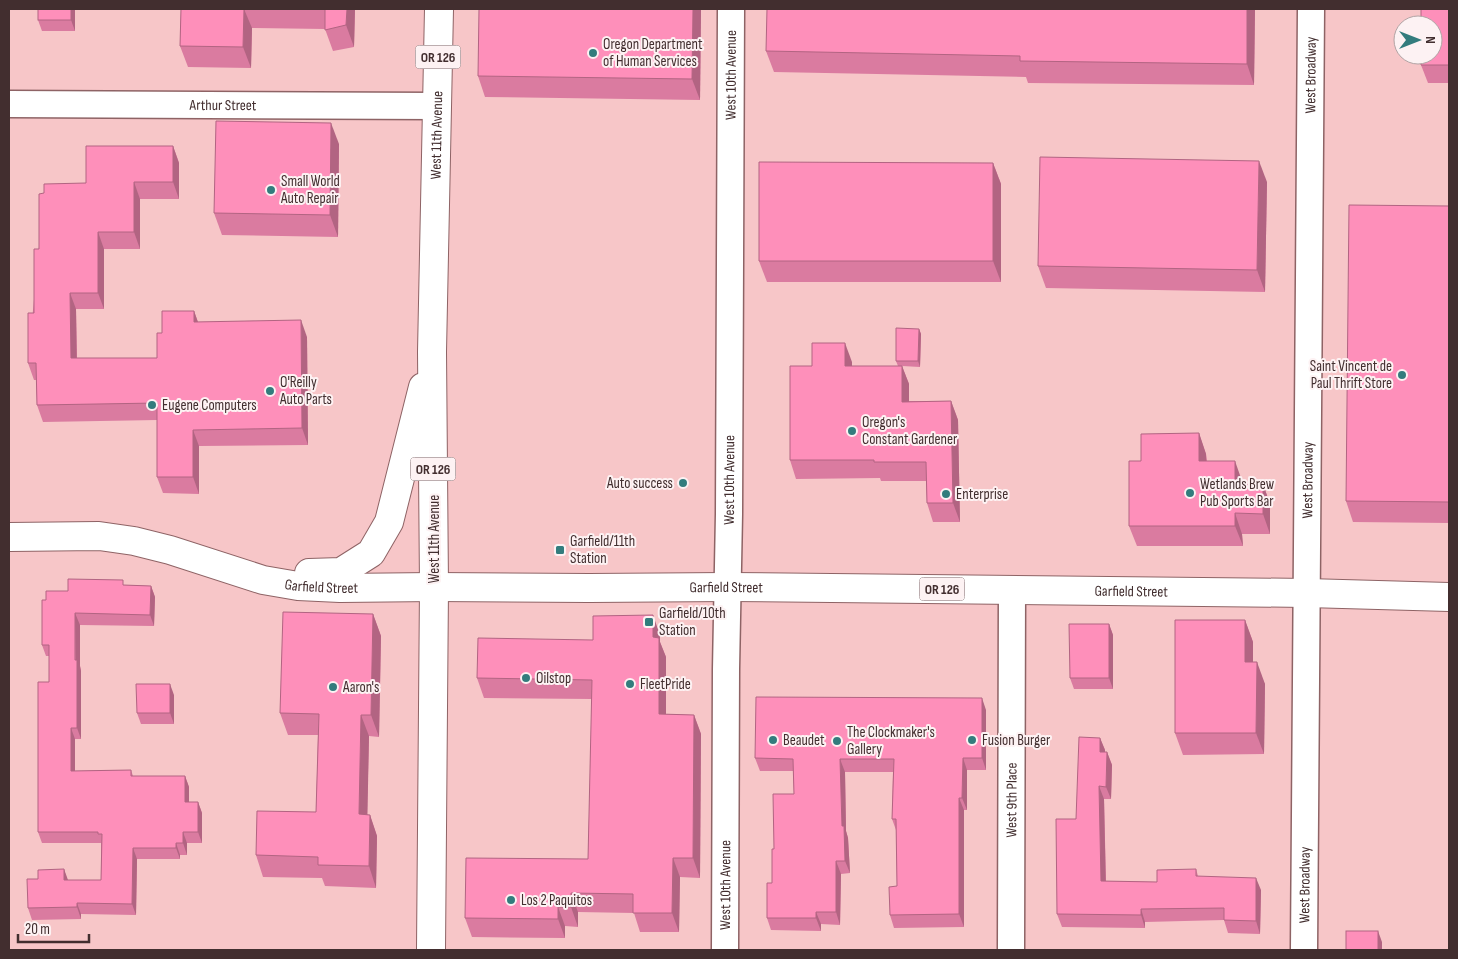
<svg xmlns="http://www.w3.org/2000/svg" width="1458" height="959" viewBox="0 0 1458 959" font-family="'Sofia Sans Condensed',sans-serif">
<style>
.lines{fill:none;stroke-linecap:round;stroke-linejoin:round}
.minor-casing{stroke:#8e6365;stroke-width:29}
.major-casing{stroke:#8e6365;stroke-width:30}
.minor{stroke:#fff;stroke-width:26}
.major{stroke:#fff;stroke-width:28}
.wall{fill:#da7ba0}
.shaded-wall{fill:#b26482}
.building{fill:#fe8fba;stroke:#b26482}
.poi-dot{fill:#337c7d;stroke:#fdf2f3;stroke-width:2}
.labels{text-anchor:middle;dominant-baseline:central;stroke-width:4;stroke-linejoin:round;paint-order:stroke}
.shield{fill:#fdf2f3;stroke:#7a696a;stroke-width:1}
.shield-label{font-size:14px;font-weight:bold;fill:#422e2f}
.poi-label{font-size:15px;fill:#422e2f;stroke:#fdf2f3;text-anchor:start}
.street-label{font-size:15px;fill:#422e2f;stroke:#fdf2f3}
</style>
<rect width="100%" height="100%" fill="#f7c6c8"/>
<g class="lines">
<!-- minor casing -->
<g class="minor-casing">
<g id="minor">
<path id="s1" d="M9,104L437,106"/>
<path id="s2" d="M725,950L726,669L729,514L731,9"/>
<path id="s3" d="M1011,950L1012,590"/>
<path id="s4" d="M1304,950L1311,9"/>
</g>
</g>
<!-- major casing -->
<g class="major-casing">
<g id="major">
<path id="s5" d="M9,537L99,536L134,541L170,550L263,580L298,586L340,588L434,587L589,588L728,587L1307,593L1449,597"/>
<polyline points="309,573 341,572 371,553 389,522 423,387"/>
<path id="s6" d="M431,950L434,587L432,352L439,9"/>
</g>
</g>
<!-- minor -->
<use href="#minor" class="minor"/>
<!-- major -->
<use href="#major" class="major"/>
</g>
<!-- wall -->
<g class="wall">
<polygon points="75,9 75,31 42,31 38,20"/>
<polygon points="181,9 355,9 354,47 333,51 325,29 252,28 251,68 188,67 180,46"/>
<polygon points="701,9 700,100 485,97 478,76"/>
<polygon points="1255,9 1254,85 1028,83 1026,77 774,72 766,51"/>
<polygon points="1449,9 1449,83 1428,83 1421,65"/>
<polygon points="339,144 338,237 222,235 214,213"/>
<polygon points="173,146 179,163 179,199 140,199 140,249 104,249 104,309 76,309 77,358 157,358 162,333 194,311 198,322 307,337 308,445 199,446 199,494 163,493 157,477 157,420 43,422 37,405 36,380 34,380 28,363 44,193 86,183"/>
<polygon points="993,163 1001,184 1001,282 767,282 759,261"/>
<polygon points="1267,182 1265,292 1046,288 1038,266"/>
<polygon points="1449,206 1449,523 1353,522 1346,501"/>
<polygon points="919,329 921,334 920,367 902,366 909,384 909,401 951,401 958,420 960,522 933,522 927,503 926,481 881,481 880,478 796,479 790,460 812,366 852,362 852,366 898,366 896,361"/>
<polygon points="1199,433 1206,454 1207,461 1242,481 1242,484 1263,484 1270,504 1270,534 1242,534 1243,546 1137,546 1129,526 1141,461"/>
<polygon points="125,585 151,586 155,597 154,626 80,625 80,666 81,671 81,739 75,739 75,771 131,770 133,776 185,776 189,787 189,802 198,802 202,813 202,843 187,843 187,855 180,855 180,859 137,859 136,915 81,914 81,919 32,920 28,908 38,879 64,869 67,880 101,880 101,843 42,843 38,832 49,682 49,656 46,656 42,645 46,600 68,591"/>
<polygon points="373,614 381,636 379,737 369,736 367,815 370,815 377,836 376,888 325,886 322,878 263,877 256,855 316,812 318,735 288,735 280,713"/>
<polygon points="1245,620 1253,642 1253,662 1265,684 1264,754 1183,755 1175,733"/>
<polygon points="1109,624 1113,635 1113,689 1074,689 1070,678"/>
<polygon points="660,635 660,642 666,657 666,714 694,715 701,734 700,878 680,877 679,932 640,932 634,913 578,912 578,927 565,926 565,938 472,937 465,918 588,859 592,699 484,698 477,678 593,640"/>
<polygon points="174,695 174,724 141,724 137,713"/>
<polygon points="986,710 986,770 967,770 967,810 964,810 964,927 894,928 890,915 897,886 896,830 892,819 893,772 845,772 846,831 848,838 850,873 841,874 840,925 821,924 821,931 771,930 767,918 772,883 774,849 794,794 793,771 760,771 755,758"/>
<polygon points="1100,738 1105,750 1105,752 1107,752 1112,765 1111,799 1104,799 1106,881 1157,882 1196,869 1198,876 1261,890 1260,934 1228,933 1224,920 1145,922 1145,928 1062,927 1057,914 1076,819"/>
</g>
<!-- shaded-wall -->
<g class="shaded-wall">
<polygon points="71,9 75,9 75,31 71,20"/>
<polygon points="244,9 252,28 251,68 243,47"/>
<polygon points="347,9 355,9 354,47 346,25"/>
<polygon points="693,9 701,9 700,100 692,79"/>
<polygon points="1247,9 1255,9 1254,85 1247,64"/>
<polygon points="331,123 339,144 338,237 330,215"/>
<polygon points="173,146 179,163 179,199 173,182"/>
<polygon points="1259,161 1267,182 1265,292 1257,270"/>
<polygon points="993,163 1001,184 1001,282 993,261"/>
<polygon points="134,182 140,199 140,249 134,232"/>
<polygon points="98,232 104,249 104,309 98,293"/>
<polygon points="70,293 76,309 77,375 71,358"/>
<polygon points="194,311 200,328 194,322"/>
<polygon points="301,320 307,337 308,445 302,428"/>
<polygon points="919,329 921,334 920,367 918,361"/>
<polygon points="845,343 852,362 852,384 845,366"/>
<polygon points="902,366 909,384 909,420 902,402"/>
<polygon points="951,401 958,420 960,522 953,503"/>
<polygon points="193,430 199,446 199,494 193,477"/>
<polygon points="1199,433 1206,454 1207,481 1199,461"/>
<polygon points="1235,461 1242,481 1242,504 1235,484"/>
<polygon points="1263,484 1270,504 1270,534 1263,514"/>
<polygon points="1235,513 1242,534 1243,546 1235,526"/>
<polygon points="151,586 155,597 154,626 150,615"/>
<polygon points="75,613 80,625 80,666 81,671 81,739 77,728"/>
<polygon points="373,614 381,636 379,737 371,715"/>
<polygon points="653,615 660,635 660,642 666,657 666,733 659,714 653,637"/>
<polygon points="1245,620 1253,642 1253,684 1245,662"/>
<polygon points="1109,624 1113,635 1113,689 1109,678"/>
<polygon points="1257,662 1265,684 1264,754 1256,733"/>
<polygon points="170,684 174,695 174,724 170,713"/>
<polygon points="982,698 986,710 986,770 982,758"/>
<polygon points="361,715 369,736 367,836 359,814"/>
<polygon points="694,715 701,734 700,878 693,858"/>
<polygon points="71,728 75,739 75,782 71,771"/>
<polygon points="1100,738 1105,750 1105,765 1100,752"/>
<polygon points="1107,752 1112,765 1111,799 1106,787"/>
<polygon points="963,758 967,770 967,810 962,798"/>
<polygon points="840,759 845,772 846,831 848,838 850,873 845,861 842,826"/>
<polygon points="185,776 189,787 189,813 185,802"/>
<polygon points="1099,786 1104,799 1106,894 1101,881"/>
<polygon points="959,798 964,810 964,927 959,914"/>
<polygon points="198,802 202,813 202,843 198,832"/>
<polygon points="370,815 377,836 376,888 369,866"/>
<polygon points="183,832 187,843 187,855 183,843"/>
<polygon points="176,843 180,855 180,859 176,848"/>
<polygon points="133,848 137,859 136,915 132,904"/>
<polygon points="673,858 680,877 679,932 672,913"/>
<polygon points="836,861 841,874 840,925 836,912"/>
<polygon points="64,869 68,880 64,880"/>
<polygon points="1256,878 1261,890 1260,934 1256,921"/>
<polygon points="571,893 578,912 578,927 571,907"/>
<polygon points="77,903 81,914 81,919 77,907"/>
<polygon points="558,907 565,926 565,938 558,919"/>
<polygon points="1141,909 1145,922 1145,928 1141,915"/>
<polygon points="816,912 821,924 821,931 816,918"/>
<polygon points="1378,931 1382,942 1382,950 1378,950"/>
</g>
<!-- building -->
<g class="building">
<rect x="38" y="9" width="33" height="11"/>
<polygon points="181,9 244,9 243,47 180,46"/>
<polygon points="325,9 347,9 346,25 325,30"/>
<polygon points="479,9 693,9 692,79 478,76"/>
<polygon points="767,9 1247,9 1247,64 1020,61 1020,56 766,51"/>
<polygon points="1421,9 1449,9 1449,65 1421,65 1421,55 1433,55 1433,25 1421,25"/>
<polygon points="216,121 331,123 330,215 214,213"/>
<polygon points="86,146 173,146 173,182 134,182 134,232 98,232 98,293 70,293 71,358 157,358 157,333 162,333 162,311 194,311 194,322 301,320 302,428 193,430 193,477 157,477 157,403 37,405 36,363 28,363 28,313 34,313 34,249 39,249 39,194 44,193 44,184 86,183"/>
<polygon points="1040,157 1259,161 1257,270 1038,266"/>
<polygon points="759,162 993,163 993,261 759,261"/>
<polygon points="1349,205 1449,206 1449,502 1346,501"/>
<polygon points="896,328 919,329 918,361 896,361"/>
<polygon points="812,343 845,343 845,366 902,366 902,402 951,401 953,503 927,503 926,462 874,462 874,460 790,460 790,366 812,366"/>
<polygon points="1199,433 1199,461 1235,461 1235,484 1263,484 1263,514 1235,513 1235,526 1129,526 1129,461 1141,461 1141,434"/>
<polygon points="68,579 123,580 123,585 151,586 150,615 75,613 75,660 77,660 77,728 71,728 71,771 131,770 131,776 185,776 185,802 198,802 198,832 183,832 183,843 176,843 176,848 133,848 132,904 77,903 77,907 28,908 27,879 38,879 38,870 64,869 64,880 101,880 102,834 98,834 98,832 38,832 38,682 49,682 49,645 42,645 42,600 46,600 46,591 68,591"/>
<polygon points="283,612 373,614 371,715 361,715 359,814 370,815 369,866 318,865 318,857 256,855 257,811 316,812 319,714 280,713"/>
<polygon points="653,615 653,637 659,638 659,714 694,715 693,858 673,858 672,913 633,913 633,894 571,893 571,907 558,907 558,919 465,918 466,858 588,859 592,680 477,678 478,638 593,640 593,616"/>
<polygon points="1175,620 1245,620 1245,662 1257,662 1256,733 1175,733"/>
<polygon points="1069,624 1109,624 1109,678 1070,678"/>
<polygon points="136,684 170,684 170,713 137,713"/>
<polygon points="756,697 982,698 982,758 963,758 962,798 959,798 959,914 890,915 889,887 897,886 896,819 892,819 894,759 840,759 842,826 844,826 845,861 836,861 836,912 816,912 816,918 767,918 767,883 772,883 772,849 774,849 773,794 794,794 793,759 755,758"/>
<polygon points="1079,737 1100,738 1100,752 1107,752 1106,787 1099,786 1101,881 1157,882 1157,870 1196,869 1196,876 1256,878 1256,921 1224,920 1224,908 1141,909 1141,915 1057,914 1056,819 1076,819"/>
<rect x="1346" y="931" width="32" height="19"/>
</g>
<!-- markers -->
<g class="poi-dot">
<circle cx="593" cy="53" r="5"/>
<circle cx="271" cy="190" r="5"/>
<circle cx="1402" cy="375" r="5"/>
<circle cx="270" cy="391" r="5"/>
<circle cx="152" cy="405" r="5"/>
<circle cx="852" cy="431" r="5"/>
<circle cx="683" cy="483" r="5"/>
<circle cx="1190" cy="493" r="5"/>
<circle cx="946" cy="494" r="5"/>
<rect x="555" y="545" width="10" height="10" rx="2.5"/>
<rect x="644" y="617" width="10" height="10" rx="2.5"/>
<circle cx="526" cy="678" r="5"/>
<circle cx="630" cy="684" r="5"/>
<circle cx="333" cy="687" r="5"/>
<circle cx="773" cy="740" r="5"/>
<circle cx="972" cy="740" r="5"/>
<circle cx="837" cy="741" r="5"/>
<circle cx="511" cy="900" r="5"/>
</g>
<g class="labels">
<!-- shield labels -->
<g class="shield">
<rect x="415.5" y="45.5" width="45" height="23" rx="4"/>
<rect x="410.5" y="457.5" width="45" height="23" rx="4"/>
<rect x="919.5" y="577.5" width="45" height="23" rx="4"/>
</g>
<g class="shield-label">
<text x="438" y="57">OR 126</text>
<text x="433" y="469">OR 126</text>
<text x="942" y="589">OR 126</text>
</g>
<!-- poi labels -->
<g class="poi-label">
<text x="603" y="44">Oregon Department<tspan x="603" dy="17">of Human Services</tspan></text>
<text x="281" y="181">Small World<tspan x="281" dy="17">Auto Repair</tspan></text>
<text x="1392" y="366" text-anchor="end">Saint Vincent de<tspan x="1392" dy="17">Paul Thrift Store</tspan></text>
<text x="280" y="382">O'Reilly<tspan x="280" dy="17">Auto Parts</tspan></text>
<text x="162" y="405">Eugene Computers</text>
<text x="862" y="422">Oregon's<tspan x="862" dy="17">Constant Gardener</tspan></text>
<text x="673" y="483" text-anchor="end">Auto success</text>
<text x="1200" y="484">Wetlands Brew<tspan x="1200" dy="17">Pub Sports Bar</tspan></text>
<text x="956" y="494">Enterprise</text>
<text x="570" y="541">Garfield/11th<tspan x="570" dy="17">Station</tspan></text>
<text x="659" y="613">Garfield/10th<tspan x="659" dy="17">Station</tspan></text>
<text x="536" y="678">Oilstop</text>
<text x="640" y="684">FleetPride</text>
<text x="343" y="687">Aaron's</text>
<text x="847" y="732">The Clockmaker's<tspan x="847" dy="17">Gallery</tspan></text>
<text x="783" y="740">Beaudet</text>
<text x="982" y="740">Fusion Burger</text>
<text x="521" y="900">Los 2 Paquitos</text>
</g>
<!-- street labels -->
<g class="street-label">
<text stroke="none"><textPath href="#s2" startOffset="875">West 10th Avenue</textPath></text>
<text stroke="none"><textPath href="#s4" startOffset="875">West Broadway</textPath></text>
<text stroke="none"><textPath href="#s1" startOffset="214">Arthur Street</textPath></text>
<text stroke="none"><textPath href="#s6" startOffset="815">West 11th Avenue</textPath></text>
<text stroke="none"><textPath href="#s2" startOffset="470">West 10th Avenue</textPath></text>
<text stroke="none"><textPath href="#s4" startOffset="470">West Broadway</textPath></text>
<text transform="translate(434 539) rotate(-90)">West 11th Avenue</text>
<text stroke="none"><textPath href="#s5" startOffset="319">Garfield Street</textPath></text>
<text stroke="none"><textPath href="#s5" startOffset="724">Garfield Street</textPath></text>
<text stroke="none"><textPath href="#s5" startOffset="1129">Garfield Street</textPath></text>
<text stroke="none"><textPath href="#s3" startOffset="150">West 9th Place</textPath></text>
<text stroke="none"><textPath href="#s2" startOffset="65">West 10th Avenue</textPath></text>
<text stroke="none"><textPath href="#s4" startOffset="65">West Broadway</textPath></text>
</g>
</g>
<!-- border -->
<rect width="1458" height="959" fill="none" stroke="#422e2f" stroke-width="20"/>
<!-- north arrow -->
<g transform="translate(1418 40) rotate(90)"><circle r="24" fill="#fdf2f3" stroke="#b2a4a5"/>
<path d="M0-4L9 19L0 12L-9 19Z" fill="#337c7d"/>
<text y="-8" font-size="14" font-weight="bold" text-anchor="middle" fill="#422e2f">N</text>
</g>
<!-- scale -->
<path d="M18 934v8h71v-8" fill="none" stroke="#422e2f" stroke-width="2.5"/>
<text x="25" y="934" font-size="15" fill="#422e2f" stroke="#fdf2f3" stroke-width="4" paint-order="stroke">20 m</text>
</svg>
